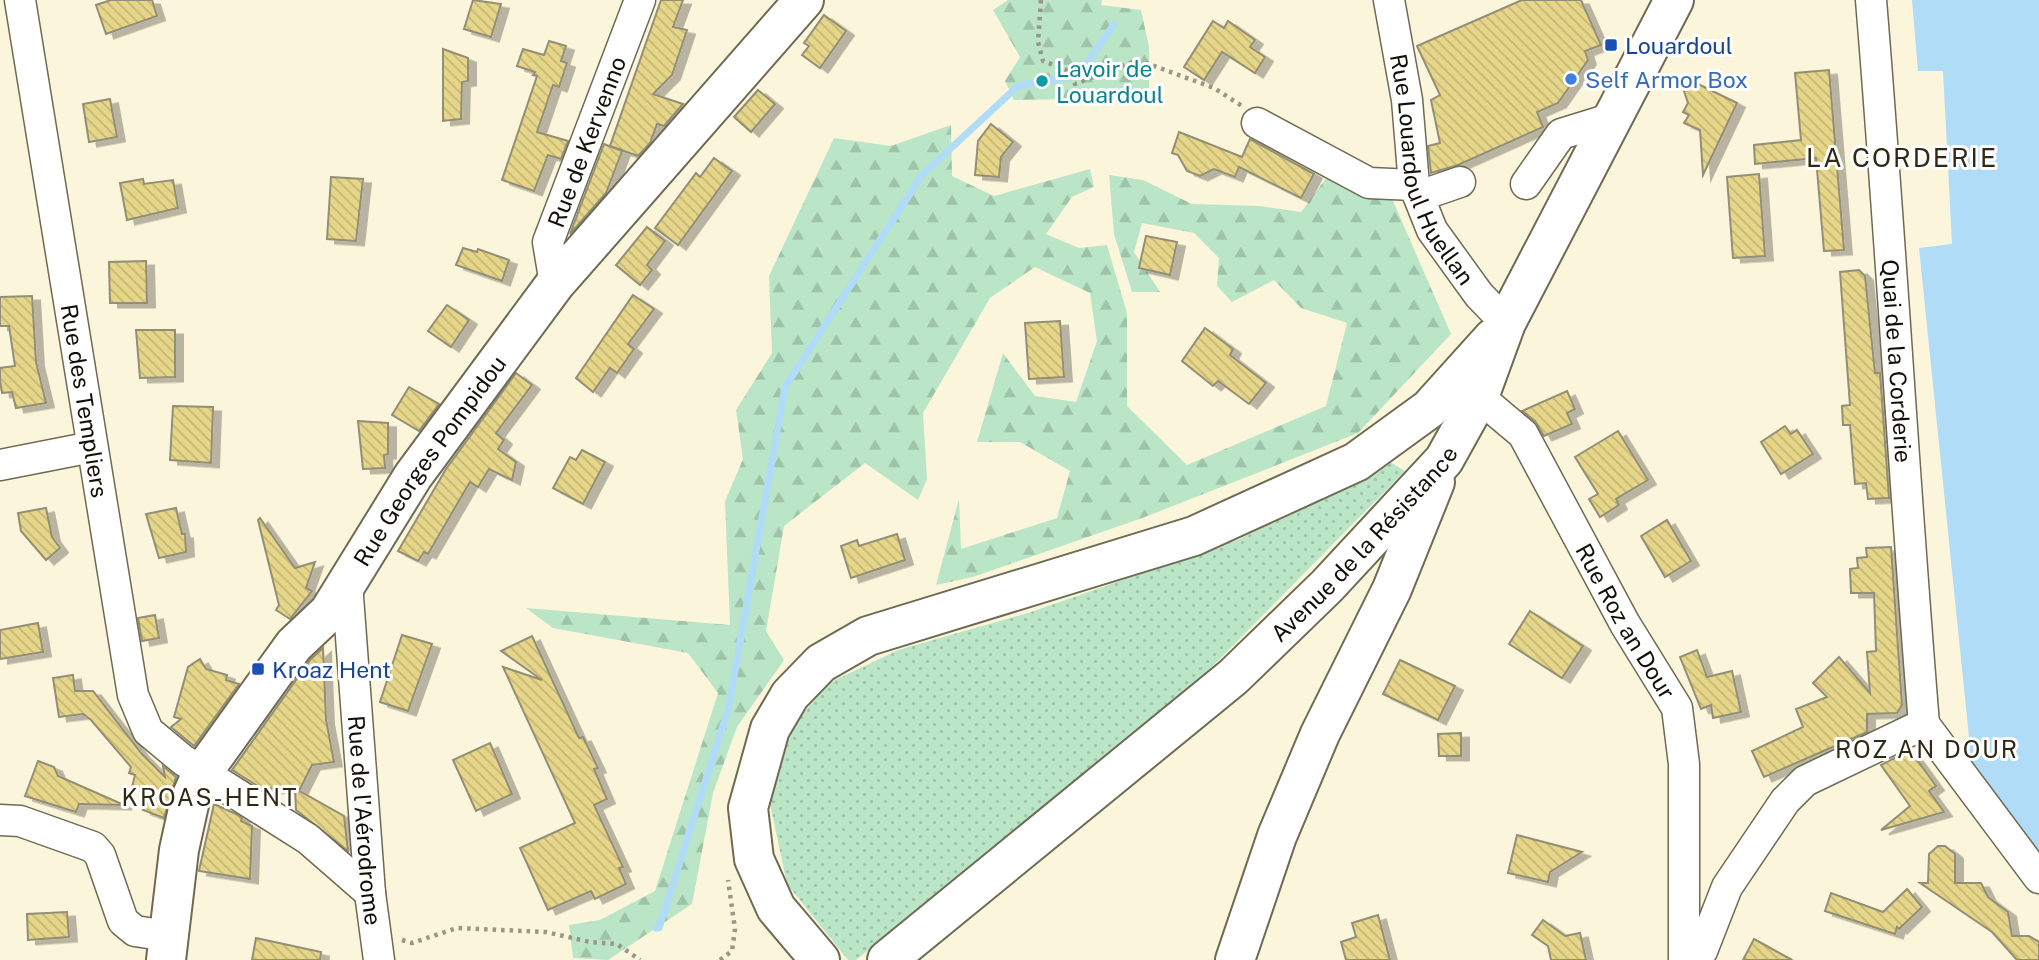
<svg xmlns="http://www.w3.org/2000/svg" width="2039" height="960" viewBox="0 0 2039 960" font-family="'Public Sans',sans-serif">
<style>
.grass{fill:url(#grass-dots)}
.forest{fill:url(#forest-firs)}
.water{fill:#b0dcf7}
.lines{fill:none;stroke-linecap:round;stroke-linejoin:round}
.stream{stroke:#b0dcf7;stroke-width:7}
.building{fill:url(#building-back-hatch);stroke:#938e76;stroke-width:2;filter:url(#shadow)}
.minor-casing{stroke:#6f6a53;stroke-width:33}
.major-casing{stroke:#6f6a53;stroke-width:42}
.path{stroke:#9a9683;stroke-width:4.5;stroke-dasharray:3.5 5;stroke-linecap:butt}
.minor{stroke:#fff;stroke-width:30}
.major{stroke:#fff;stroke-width:38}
.transit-dot{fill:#1a4fb4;stroke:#fff;stroke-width:2.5}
.shop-dot{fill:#3f7fe0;stroke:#fff;stroke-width:2.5}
.culture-dot{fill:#0f9aa8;stroke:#fff;stroke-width:2.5}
.labels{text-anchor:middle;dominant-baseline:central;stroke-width:6;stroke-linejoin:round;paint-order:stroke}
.transit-label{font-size:23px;fill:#164399;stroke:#fff;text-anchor:start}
.culture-label{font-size:23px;fill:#0d838f;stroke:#fff;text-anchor:start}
.shop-label{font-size:23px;fill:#366cbe;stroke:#fff;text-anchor:start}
.street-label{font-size:23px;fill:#110f06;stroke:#fff}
.neighbourhood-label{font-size:24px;letter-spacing:2px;fill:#2f2a15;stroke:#fff}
.quarter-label{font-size:26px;letter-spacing:2px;fill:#2f2a15;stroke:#fff}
</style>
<defs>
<pattern id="grass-dots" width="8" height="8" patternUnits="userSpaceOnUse" patternTransform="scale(1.75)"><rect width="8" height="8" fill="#bae5c6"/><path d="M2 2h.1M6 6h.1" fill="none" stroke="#9fc3a9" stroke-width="1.8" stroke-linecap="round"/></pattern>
<pattern id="forest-firs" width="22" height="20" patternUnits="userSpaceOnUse" patternTransform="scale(1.75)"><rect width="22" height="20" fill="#bae5c6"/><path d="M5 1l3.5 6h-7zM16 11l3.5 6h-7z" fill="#9fc3a9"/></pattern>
<pattern id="building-back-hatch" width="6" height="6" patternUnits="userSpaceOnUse" patternTransform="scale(1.75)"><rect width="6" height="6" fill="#e6d689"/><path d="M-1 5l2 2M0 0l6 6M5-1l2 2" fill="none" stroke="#c4b675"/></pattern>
<filter id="shadow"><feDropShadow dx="8" dy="4.5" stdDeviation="0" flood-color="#0004"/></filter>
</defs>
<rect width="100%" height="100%" fill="#fbf6db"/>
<!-- grass -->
<polygon class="grass" points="1390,462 1405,471 1198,681 856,960 848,960 787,884 770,804 793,726 827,684 898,650 1028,613 1240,539"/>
<!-- forest -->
<g class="forest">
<polygon points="1008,0 1102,0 1101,5 1141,10 1149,47 1149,88 1138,98 1014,100 1005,81 1020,57 993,10"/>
<polygon points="951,125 952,176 994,196 1090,169 1094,187 1072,197 1046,234 1079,248 1107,245 1127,313 1127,406 1187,465 1326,406 1347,323 1301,308 1274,280 1232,302 1217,286 1219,258 1194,233 1142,223 1134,252 1160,292 1132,292 1114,234 1109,175 1143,180 1192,204 1259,206 1301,212 1329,174 1393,201 1451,334 1358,433 1145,517 973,577 936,585 959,499 961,549 1057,518 1070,471 1020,442 977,442 1003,353 1035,396 1076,402 1097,341 1090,293 1035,267 990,298 923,413 927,479 918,500 865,463 784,526 766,631 784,660 737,727 713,793 692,904 608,960 573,958 569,925 600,920 655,891 718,693 688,653 553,628 526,608 730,625 725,501 743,459 736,410 772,353 769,276 834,138 891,146"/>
</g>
<!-- water -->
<polygon class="water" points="1912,0 2039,0 2039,863 1958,754 1969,737 1919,248 1952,244 1943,71 1918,71"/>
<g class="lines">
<!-- stream -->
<polyline class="stream" points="656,928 659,928 728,710 785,387 922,175 1018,86 1079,75 1114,24"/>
</g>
<!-- building -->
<g class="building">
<polygon points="111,0 152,0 157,16 106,34 96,5"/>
<polygon points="473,0 501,4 491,37 464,29"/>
<polygon points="661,0 683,0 673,27 687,30 672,75 653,94 683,104 664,126 657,124 650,143 638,156 610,146"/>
<polygon points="1522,0 1581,0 1601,45 1585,51 1588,60 1558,103 1537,112 1543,127 1458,165 1431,173 1428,146 1440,143 1431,100 1440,95 1417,46"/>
<polygon points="824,15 846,31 820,68 802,55 809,46 804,43"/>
<polygon points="1213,21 1224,28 1228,21 1255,40 1250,47 1265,57 1255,73 1222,52 1204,80 1184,67"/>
<polygon points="549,41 566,46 561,61 567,63 559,87 553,85 537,132 568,141 561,159 548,155 534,191 502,180 537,76 533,75 535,72 517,66 523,49 544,55"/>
<polygon points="443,49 468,58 468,81 462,82 461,119 443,121"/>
<polygon points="1829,70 1844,250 1824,251 1816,158 1755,164 1754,145 1801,140 1795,73"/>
<polygon points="1696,83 1737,103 1703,175 1700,130 1684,123 1689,115 1683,112 1688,103 1683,88"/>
<polygon points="758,90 775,104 751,132 734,117"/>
<polygon points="110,99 117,137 89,142 83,104"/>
<polygon points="991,124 1013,142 1001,157 999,177 975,175 978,141"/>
<polygon points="1179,132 1242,157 1250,139 1314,174 1301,198 1239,167 1235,177 1214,169 1200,176 1187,171 1178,155 1172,153"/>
<polygon points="604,144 622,151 606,193 570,234"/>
<polygon points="714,158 732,171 678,245 655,228 696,173 700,177"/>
<polygon points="1759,174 1765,256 1733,258 1727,177"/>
<polygon points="331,177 363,179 356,241 327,239"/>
<polygon points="143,179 144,184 173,180 178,208 127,220 120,183"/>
<polygon points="647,227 665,241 647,265 652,270 640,285 616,265"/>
<polygon points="1146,236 1177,242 1170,275 1139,268"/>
<polygon points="463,248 477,252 478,249 509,260 502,281 456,265"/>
<polygon points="146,261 147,303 110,303 109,262"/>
<polygon points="1859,270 1865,276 1875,373 1880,373 1889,498 1868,499 1866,483 1855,484 1850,425 1843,425 1842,406 1850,405 1840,272"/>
<polygon points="633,295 654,309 628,344 634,349 617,373 610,368 593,392 576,378"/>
<polygon points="32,296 36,362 46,403 16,408 12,392 2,393 0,381 0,368 15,366 9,326 0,326 0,297"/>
<polygon points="447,305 469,320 451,347 428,331"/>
<polygon points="1060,321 1064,377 1029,379 1025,323"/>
<polygon points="1205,328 1233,349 1230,355 1266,383 1249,404 1218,381 1213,386 1182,361"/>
<polygon points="136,330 175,330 175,377 140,378"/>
<polygon points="516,373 532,385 496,433 504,440 498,449 516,462 512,480 489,469 478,487 470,482 428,554 424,552 418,561 398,551 446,469"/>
<polygon points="409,387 439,404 419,431 392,415"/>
<polygon points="1567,391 1575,409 1567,413 1572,424 1544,436 1535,421 1522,411"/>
<polygon points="173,406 213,407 211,463 170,460"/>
<polygon points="358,421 388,423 388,454 384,455 385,468 363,469"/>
<polygon points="1785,426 1791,434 1797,430 1813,454 1781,474 1761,442"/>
<polygon points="1618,431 1648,480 1616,499 1619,505 1600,517 1589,499 1598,494 1575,457"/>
<polygon points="582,450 605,462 583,504 553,488 570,457 576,460"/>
<polygon points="46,508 52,537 60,548 46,560 21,531 18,513"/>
<polygon points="176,508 182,534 185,534 186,552 159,558 146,514"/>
<polygon points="260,518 295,568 315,562 306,588 312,591 290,619 276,610 279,605 258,520"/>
<polygon points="1667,520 1691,561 1665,577 1641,536"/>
<polygon points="897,534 905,560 851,578 841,546 857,540 859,546"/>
<polygon points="1891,547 1902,705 1897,713 1867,714 1867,732 1764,777 1752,751 1803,727 1796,709 1827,697 1813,683 1839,657 1870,693 1867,652 1876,651 1874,593 1851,593 1850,569 1858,568 1857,558 1867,557 1866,548"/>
<polygon points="1530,611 1583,646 1562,678 1509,644"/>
<polygon points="155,615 159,638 142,641 138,618"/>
<polygon points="38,623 43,652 0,659 0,630"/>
<polygon points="402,635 432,644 408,711 380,702"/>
<polygon points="532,636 579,738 583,737 598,768 594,769 607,799 594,805 623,867 619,868 626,884 595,899 591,891 548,910 520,848 575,823 503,667 542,680 501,651"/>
<polygon points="323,648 326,720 334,762 312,765 300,789 296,789 344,816 348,851 296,810 295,789 261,788 232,770 311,659"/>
<polygon points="1697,650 1707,677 1732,671 1741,712 1713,718 1711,705 1701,709 1680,657"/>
<polygon points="200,659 206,669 227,675 226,680 239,684 194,746 171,727 181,719 174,717 188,667"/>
<polygon points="1400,660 1455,686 1438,720 1383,694"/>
<polygon points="73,675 75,691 93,691 142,754 165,777 163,766 176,777 164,818 143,810 153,794 147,787 132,787 135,775 129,773 131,767 91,720 83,714 59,717 53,678"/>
<polygon points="1461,733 1461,756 1439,756 1438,734"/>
<polygon points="490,743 512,794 476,811 453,760"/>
<polygon points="1910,750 1936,786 1929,791 1944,812 1881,830 1910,806 1881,765"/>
<polygon points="38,761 54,767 58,776 124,805 79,804 76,812 25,796"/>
<polygon points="214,804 236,814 242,818 241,821 252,826 250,879 199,871"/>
<polygon points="1517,835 1582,852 1550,872 1548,882 1508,873"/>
<polygon points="1938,846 1945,846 1955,854 1955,883 1981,883 1988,897 2008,912 2012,936 2029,936 2039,942 2039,960 2017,960 1992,932 1920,883 1928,883 1929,854"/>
<polygon points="1907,889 1922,907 1899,929 1897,927 1895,934 1825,911 1831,893 1883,912"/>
<polygon points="67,912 69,937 28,940 27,914"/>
<polygon points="1378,915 1390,960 1346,960 1341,942 1356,937 1352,923"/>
<polygon points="1543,920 1565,936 1580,933 1586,960 1551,960 1548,946 1532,935"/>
<polygon points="256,938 321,952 320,960 252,960"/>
<polygon points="1754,939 1792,960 1743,960"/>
</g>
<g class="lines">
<!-- minor casing -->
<g class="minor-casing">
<g id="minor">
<path id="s1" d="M20,0L133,695L148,731L183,760L308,839L370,893"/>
<path id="s2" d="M1389,0L1407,100L1414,185L1432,230L1479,295L1506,323"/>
<path id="s3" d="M1871,0C1891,241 1904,483 1924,724"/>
<polyline points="1257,123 1369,183 1414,185"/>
<polyline points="1526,184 1561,134 1616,117"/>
<polyline points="1419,196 1460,182"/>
<path id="s4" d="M555,284L548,242L640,0"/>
<path id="s5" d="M1479,397L1523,434L1625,624L1677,708L1684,764V960"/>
<polyline points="0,465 92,447"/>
<path id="s6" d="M347,583L370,893L379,960"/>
<polyline points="1924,724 2039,878"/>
<polyline points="0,820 20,821 93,847 100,855 123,921 135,931 168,936"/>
<polyline points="1692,960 1702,951 1727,887 1785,801 1805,781 1924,724"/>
</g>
</g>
<!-- major casing -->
<g class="major-casing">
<g id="major">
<path id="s7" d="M166,960L179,850L190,800L202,773L294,645L329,612L413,476L555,284L804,0"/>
<polyline points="820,960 776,908 754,859 748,808 770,729 790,695 821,663 868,636 1194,536 1356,462 1429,409 1493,338"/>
<path id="s8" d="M887,960L1233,677L1327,586L1444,460L1479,397L1506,323L1674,0"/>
<polyline points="1235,960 1277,836 1320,734 1392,589 1435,482"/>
</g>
</g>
<!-- path -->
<g class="path">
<polyline points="1041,0 1038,42 1043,61 1067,70 1075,84 1138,60 1214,88 1242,106"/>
<polyline points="402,940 412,943 457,928 546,932 590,942 617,944 640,960"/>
<polyline points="720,960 732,951 735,929 728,880"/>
</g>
<!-- minor -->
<use href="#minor" class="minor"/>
<!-- major -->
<use href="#major" class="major"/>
</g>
<!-- markers -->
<g class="transit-dot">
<rect x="1604" y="38" width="14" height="14" rx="3.5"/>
<rect x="251" y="662" width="14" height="14" rx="3.5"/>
</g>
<circle class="shop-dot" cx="1571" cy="79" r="7"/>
<circle class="culture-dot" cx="1042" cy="81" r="7"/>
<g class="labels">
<!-- transit labels -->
<g class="transit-label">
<text x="1625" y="45">Louardoul</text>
<text x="272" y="669">Kroaz Hent</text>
</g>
<!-- culture labels -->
<g class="culture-label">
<text x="1056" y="68">Lavoir de<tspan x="1056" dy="26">Louardoul</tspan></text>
</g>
<!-- shop labels -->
<g class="shop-label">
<text x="1585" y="79">Self Armor Box</text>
</g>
<!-- street labels -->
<g class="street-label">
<text stroke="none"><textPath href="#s4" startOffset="150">Rue de Kervenno</textPath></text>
<text stroke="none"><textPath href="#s2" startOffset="177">Rue Louardoul Huellan</textPath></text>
<text stroke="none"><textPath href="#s3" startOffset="362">Quai de la Corderie</textPath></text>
<text stroke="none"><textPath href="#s1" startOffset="406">Rue des Templiers</textPath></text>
<text stroke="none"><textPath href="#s7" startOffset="579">Rue Georges Pompidou</textPath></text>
<text stroke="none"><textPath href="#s8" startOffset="634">Avenue de la Résistance</textPath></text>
<text stroke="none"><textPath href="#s5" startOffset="271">Rue Roz an Dour</textPath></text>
<text stroke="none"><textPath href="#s6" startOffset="238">Rue de l'Aérodrome</textPath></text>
</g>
<!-- neighbourhood labels -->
<g class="neighbourhood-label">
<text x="1927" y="749">ROZ AN DOUR</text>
<text x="210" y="797">KROAS-HENT</text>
</g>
<!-- quarter labels -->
<g class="quarter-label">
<text x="1902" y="157">LA CORDERIE</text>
</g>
</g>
</svg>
